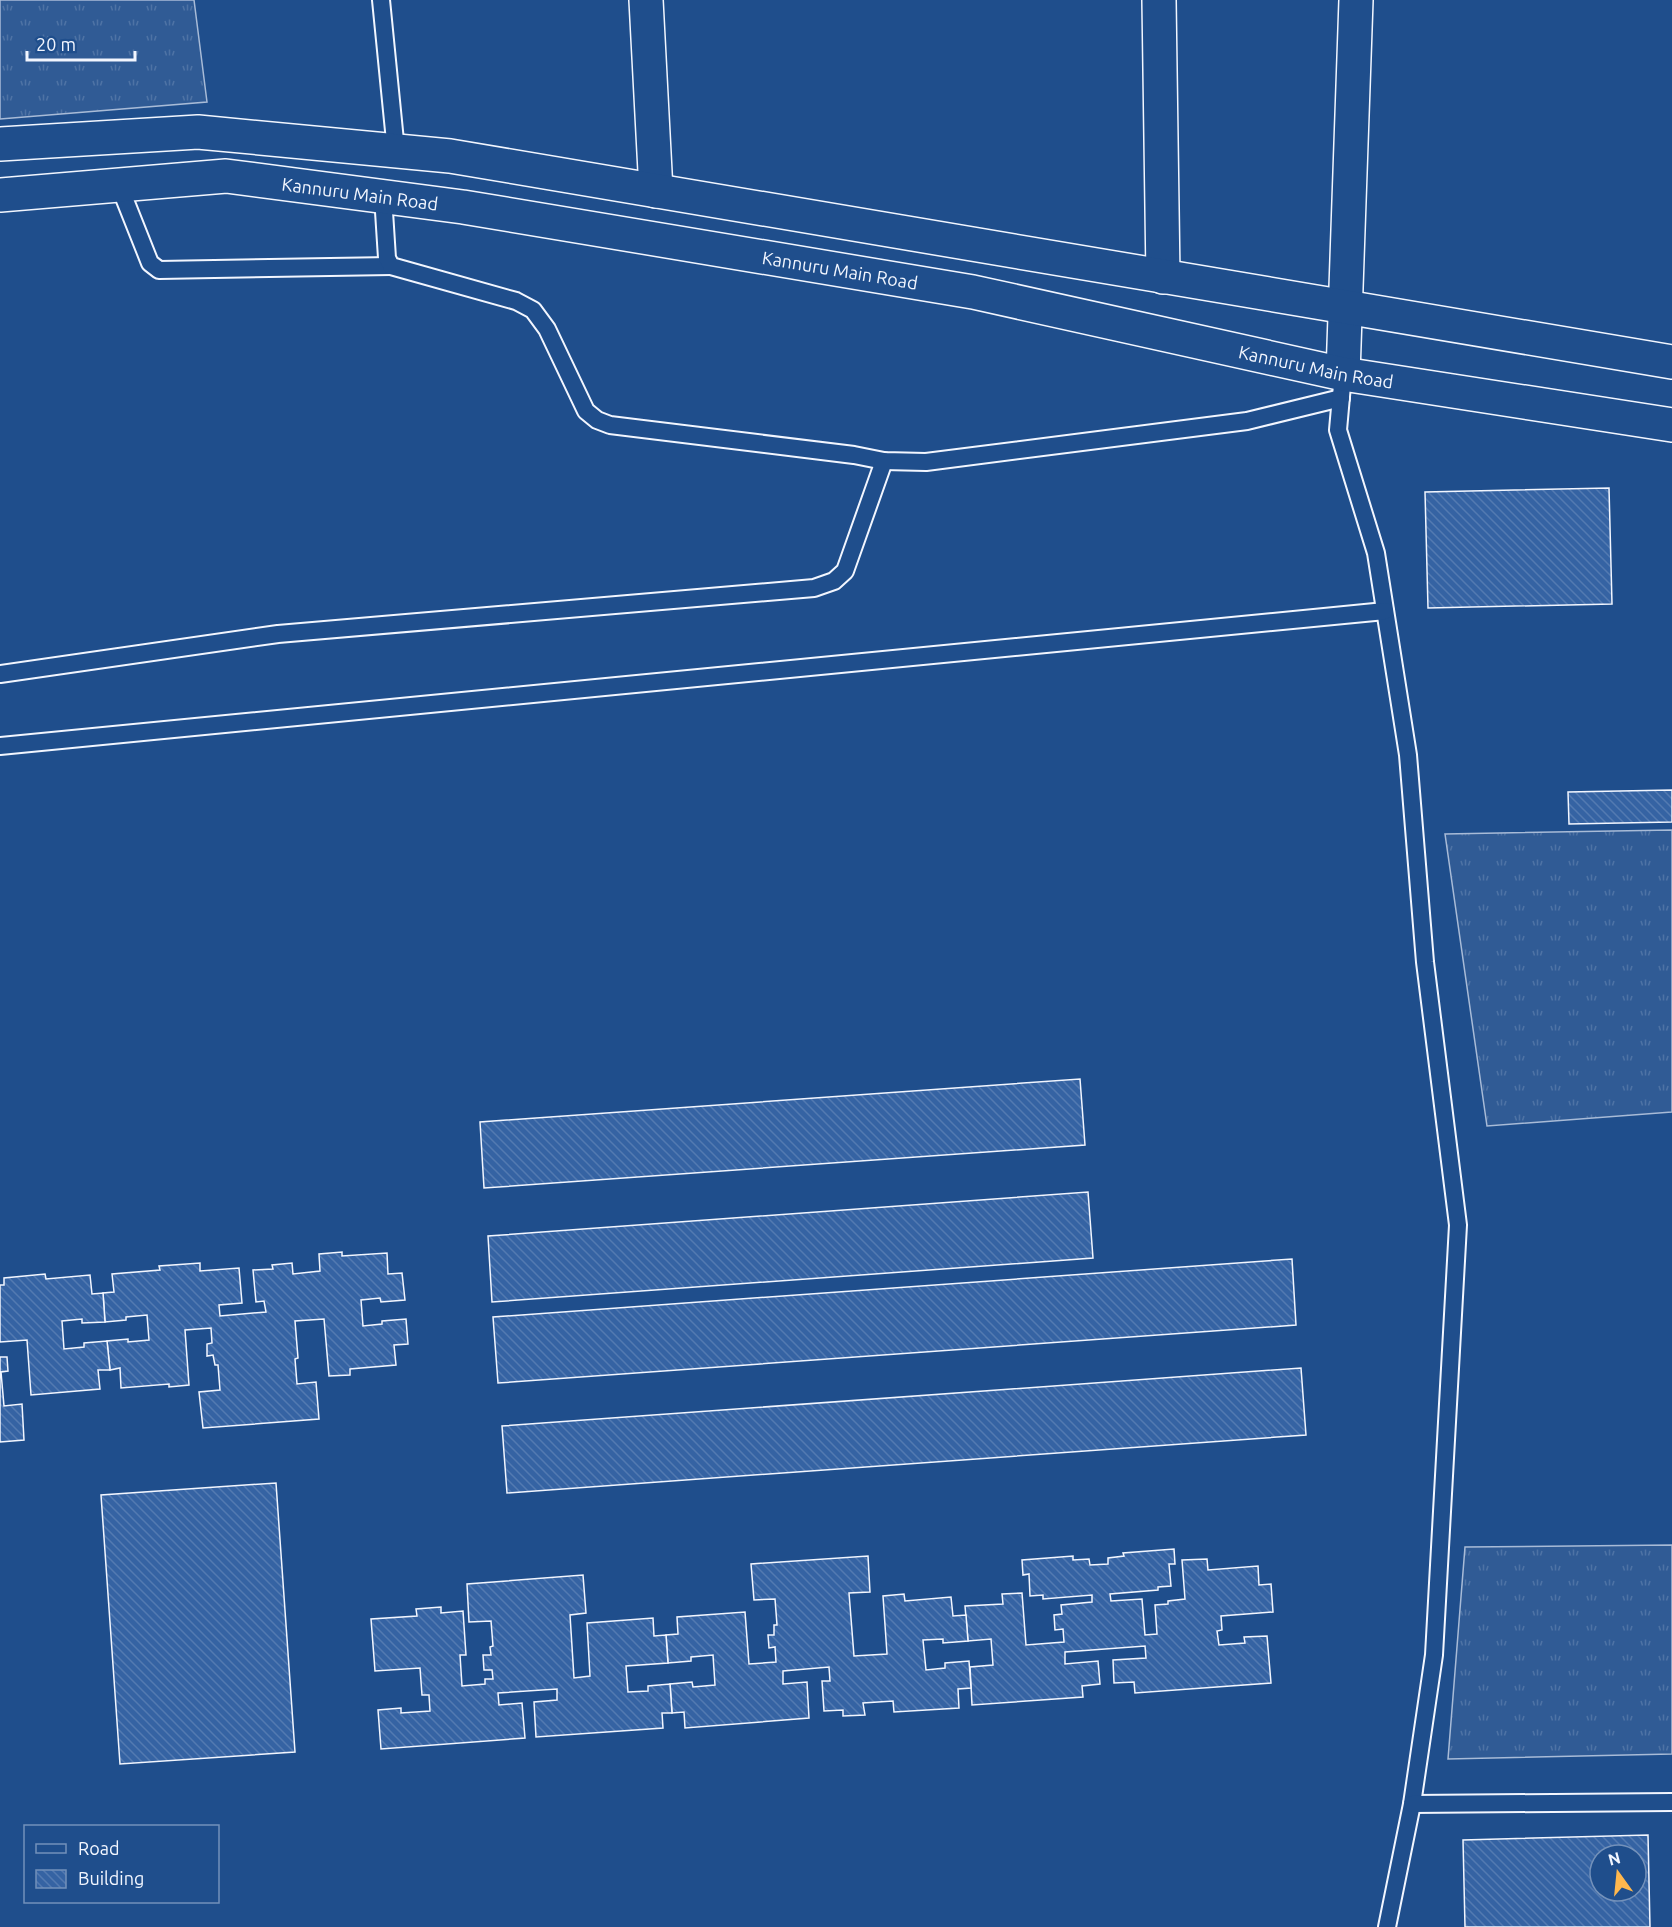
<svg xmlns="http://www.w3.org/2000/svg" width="1672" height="1927" viewBox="0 0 1672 1927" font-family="Ubuntu,sans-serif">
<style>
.grass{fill:url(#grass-tufts);stroke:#a8bbd7;stroke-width:1.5}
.building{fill:url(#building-back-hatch);stroke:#f2f6ff;stroke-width:1.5;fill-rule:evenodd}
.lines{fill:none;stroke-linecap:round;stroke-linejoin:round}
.service-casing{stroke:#f2f6ff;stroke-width:20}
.minor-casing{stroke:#f2f6ff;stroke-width:36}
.secondary-casing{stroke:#f2f6ff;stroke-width:36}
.service{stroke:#1f4e8c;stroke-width:16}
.minor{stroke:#1f4e8c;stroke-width:33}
.secondary{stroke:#1f4e8c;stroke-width:33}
.labels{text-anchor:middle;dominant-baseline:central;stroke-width:4.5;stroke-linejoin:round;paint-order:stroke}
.street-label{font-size:18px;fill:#f2f6ff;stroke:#1f4e8c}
</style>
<defs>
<pattern id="grass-tufts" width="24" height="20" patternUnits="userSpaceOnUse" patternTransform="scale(1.5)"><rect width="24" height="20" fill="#305b95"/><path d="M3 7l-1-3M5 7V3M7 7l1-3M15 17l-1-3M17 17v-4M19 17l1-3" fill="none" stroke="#4e73a5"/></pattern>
<pattern id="building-back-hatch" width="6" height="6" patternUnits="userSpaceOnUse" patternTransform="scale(1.5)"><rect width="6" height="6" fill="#3563a3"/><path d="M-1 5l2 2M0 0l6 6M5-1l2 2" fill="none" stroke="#537ab1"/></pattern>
</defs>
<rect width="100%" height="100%" fill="#1f4e8c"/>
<!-- grass -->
<g class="grass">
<polygon points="0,0 194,0 207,102 0,119"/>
<polygon points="1672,830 1672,1112 1487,1126 1445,834"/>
<polygon points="1672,1545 1672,1754 1448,1759 1465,1547"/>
</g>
<!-- building -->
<g class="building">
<polygon points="1609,488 1612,604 1428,608 1425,492"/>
<polygon points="1672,790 1672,822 1569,824 1568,792"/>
<polygon points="1080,1079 1085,1145 484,1188 480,1122"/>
<polygon points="1088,1192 1093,1258 492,1302 488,1236"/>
<polygon points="342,1252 342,1256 387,1253 388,1274 402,1273 405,1300 381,1302 380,1298 361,1300 363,1326 382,1324 382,1321 406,1319 408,1344 394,1345 396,1365 350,1369 350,1375 329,1376 324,1319 295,1321 298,1358 295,1359 297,1384 316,1382 319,1419 203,1428 199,1392 220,1390 218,1365 215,1365 213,1355 207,1356 207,1344 212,1343 211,1328 185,1330 189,1385 169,1387 169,1384 121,1388 120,1368 110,1370 107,1341 128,1339 128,1342 149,1340 147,1315 126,1317 126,1320 105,1322 103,1293 114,1292 112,1274 160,1270 159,1266 200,1263 200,1271 239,1268 242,1303 219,1305 220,1316 266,1312 264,1301 256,1302 253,1270 273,1269 272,1265 292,1263 293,1274 320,1271 319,1254"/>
<polygon points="1292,1259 1296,1325 498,1383 493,1317"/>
<polygon points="45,1274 46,1279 90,1275 92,1294 103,1293 105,1322 82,1323 82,1319 62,1321 64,1349 84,1347 84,1343 107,1341 110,1370 98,1370 100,1389 31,1395 27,1340 0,1342 0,1285 4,1285 4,1278"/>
<polygon points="0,1357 7,1357 8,1371 1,1372 4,1406 22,1404 24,1440 0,1442"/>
<polygon points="1301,1368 1306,1435 507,1493 502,1426"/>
<polygon points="276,1483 295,1752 120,1764 101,1495"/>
<polygon points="1174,1549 1175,1564 1169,1564 1171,1586 1158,1587 1158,1590 1110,1594 1111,1601 1142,1599 1145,1635 1157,1634 1155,1605 1168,1604 1168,1601 1185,1599 1182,1560 1207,1559 1208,1570 1258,1566 1259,1585 1271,1584 1273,1612 1221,1616 1222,1630 1217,1631 1219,1645 1245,1643 1244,1637 1267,1636 1271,1683 1135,1693 1134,1682 1114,1683 1113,1660 1146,1658 1145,1646 1065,1652 1065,1664 1098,1661 1100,1684 1082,1686 1083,1697 972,1705 970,1667 993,1665 991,1639 968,1641 965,1606 1003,1604 1002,1594 1022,1593 1026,1645 1064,1642 1063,1629 1055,1630 1054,1615 1062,1614 1061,1605 1092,1602 1092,1595 1043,1599 1043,1595 1030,1596 1029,1574 1023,1575 1022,1560 1073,1556 1073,1560 1089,1559 1090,1565 1108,1564 1108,1558 1124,1556 1123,1553"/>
<polygon points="868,1556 870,1592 849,1593 854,1656 887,1654 883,1596 904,1594 905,1601 951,1597 953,1616 966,1615 968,1641 943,1643 943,1639 923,1640 926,1670 945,1668 945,1663 969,1661 971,1688 958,1689 959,1708 894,1712 893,1701 863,1703 865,1715 843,1716 843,1710 824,1711 822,1681 830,1681 829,1667 783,1671 783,1684 807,1682 809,1718 685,1728 684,1712 672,1713 670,1684 692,1682 693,1687 715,1685 713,1655 691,1657 691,1661 668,1663 666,1635 678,1634 677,1617 745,1612 749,1664 776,1662 775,1647 769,1648 768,1635 774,1635 774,1625 777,1625 775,1599 754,1600 751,1564"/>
<polygon points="583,1575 586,1613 570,1615 574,1678 590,1676 587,1623 653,1618 654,1636 666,1635 668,1663 626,1666 628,1692 648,1691 648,1686 670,1684 672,1713 662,1713 663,1728 536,1737 534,1702 557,1700 557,1689 498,1693 499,1705 522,1703 525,1738 381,1749 378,1710 401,1708 401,1713 430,1711 429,1695 422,1695 420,1668 375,1671 371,1619 417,1616 416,1609 441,1607 441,1613 463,1611 466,1655 460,1655 462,1686 485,1684 485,1679 493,1679 492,1670 484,1670 483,1655 491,1655 490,1647 493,1646 491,1621 469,1622 467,1584"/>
<path d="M1648,1835L1650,1927H1465L1463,1840ZM1600,1855H1636V1891H1600Z"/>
</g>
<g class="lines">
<!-- service casing -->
<g class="service-casing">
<g id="service">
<polyline points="381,0 396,151"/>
<polyline points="119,185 150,263 159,270 391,266"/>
<polyline points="383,196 387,258 391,266 516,301 533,310 547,329 586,411 597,420 610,425 854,455 884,461 926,462 1247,421 1341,398"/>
<polyline points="1343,374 1338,430 1376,553 1408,755 1425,962 1458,1225 1434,1655 1412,1804 1387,1927"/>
<polyline points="0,674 278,634 814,588 834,581 845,571 884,461"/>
<polyline points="0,746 1385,611"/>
<polyline points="1412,1804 1672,1802"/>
</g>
</g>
<!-- minor casing -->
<g class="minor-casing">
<g id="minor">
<polyline points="646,0 656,191"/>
<polyline points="1159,0 1163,277"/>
<polyline points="1343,374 1356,0"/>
</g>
</g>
<!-- secondary casing -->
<g class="secondary-casing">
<g id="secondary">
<polyline points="0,144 198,132 450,156 1672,362"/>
<path id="s1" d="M0,195L226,176L463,207L973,292L1343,374L1672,425"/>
</g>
</g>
<!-- service -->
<use href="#service" class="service"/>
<!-- minor -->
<use href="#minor" class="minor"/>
<!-- secondary -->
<use href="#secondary" class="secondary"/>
</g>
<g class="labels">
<!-- street labels -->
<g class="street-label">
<text stroke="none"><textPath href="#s1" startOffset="362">Kannuru Main Road</textPath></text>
<text stroke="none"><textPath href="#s1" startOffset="848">Kannuru Main Road</textPath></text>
<text stroke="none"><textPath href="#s1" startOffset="1334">Kannuru Main Road</textPath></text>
</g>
</g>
<!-- legend -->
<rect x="24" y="1825" width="195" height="78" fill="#1f4e8c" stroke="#7391ba" stroke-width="1.5"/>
<rect x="36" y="1844" width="30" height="9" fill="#1f4e8c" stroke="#7391ba" stroke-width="1.5"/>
<text x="78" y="1855" font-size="18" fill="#f2f6ff">Road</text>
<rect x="36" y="1870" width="30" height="18" fill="url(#building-back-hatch)" stroke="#7391ba" stroke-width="1.5"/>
<text x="78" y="1885" font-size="18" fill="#f2f6ff">Building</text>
<!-- north arrow -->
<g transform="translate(1618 1873) rotate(345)"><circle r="28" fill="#1f4e8c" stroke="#7391ba" stroke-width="1.5"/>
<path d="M0-4.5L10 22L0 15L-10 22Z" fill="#ffb74d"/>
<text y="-9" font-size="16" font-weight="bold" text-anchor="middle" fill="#f2f6ff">N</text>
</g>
<!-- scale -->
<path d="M27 51v9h108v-9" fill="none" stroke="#f2f6ff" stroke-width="3"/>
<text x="36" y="51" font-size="18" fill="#f2f6ff" stroke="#1f4e8c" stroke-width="4.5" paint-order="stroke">20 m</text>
</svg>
